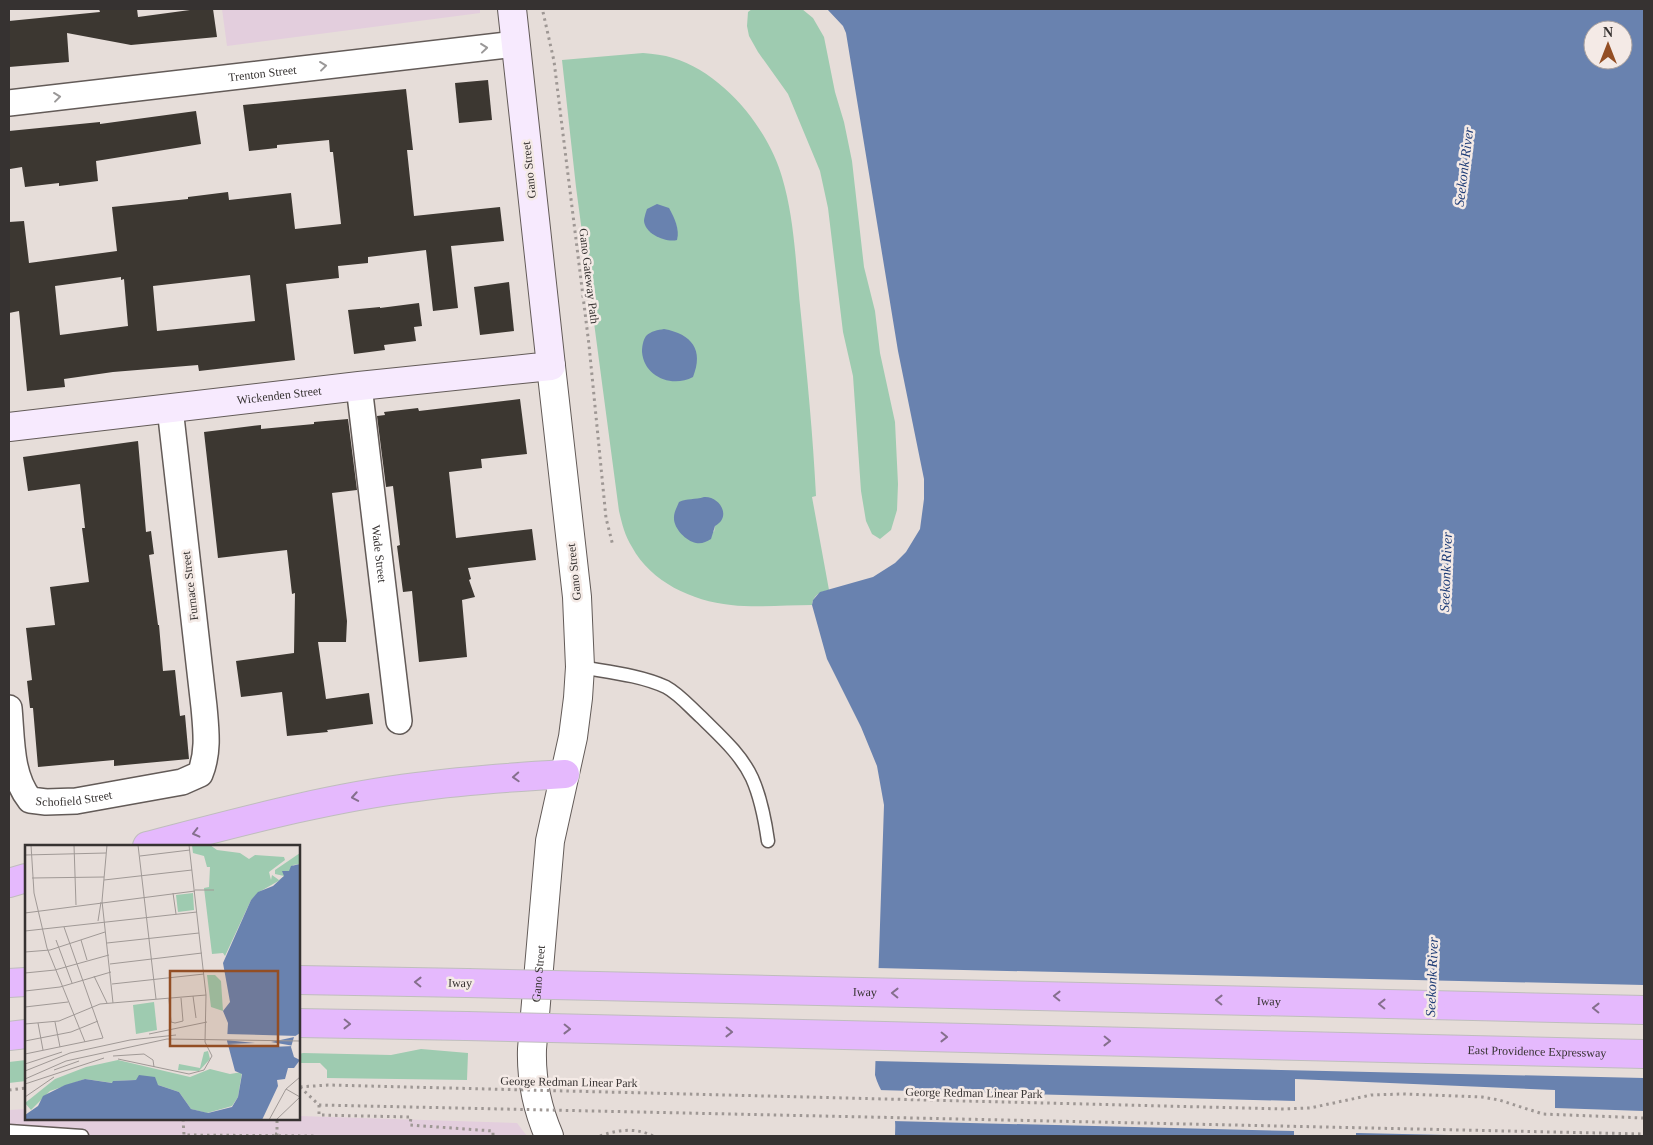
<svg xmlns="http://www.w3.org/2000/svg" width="1653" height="1145" viewBox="0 0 1653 1145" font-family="Georgia,serif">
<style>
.commercial{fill:#e3cedd}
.green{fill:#9ecbb0;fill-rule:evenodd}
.water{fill:#6982af;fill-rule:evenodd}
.pier{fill:#e6ddd9}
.building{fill:#3c3731;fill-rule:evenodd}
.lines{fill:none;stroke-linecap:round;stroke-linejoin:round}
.service-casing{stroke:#635b58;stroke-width:15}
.minor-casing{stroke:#635b58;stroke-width:28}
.tertiary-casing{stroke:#635b58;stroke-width:30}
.secondary-casing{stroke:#635b58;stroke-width:30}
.motorway-casing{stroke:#bfbdbd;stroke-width:30}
.path{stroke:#9e9794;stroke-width:3;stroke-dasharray:2.5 4;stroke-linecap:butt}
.service{stroke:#fff;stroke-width:12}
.minor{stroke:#fff;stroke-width:25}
.tertiary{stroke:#fff;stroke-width:28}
.secondary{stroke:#f7eafe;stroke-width:28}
.motorway{stroke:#e5b9fd;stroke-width:28}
.motorway-bridge-casing{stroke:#bfbdbd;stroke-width:30;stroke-linecap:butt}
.path-bridge{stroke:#9e9794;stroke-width:3;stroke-dasharray:2.5 4;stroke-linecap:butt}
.motorway-bridge{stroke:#e5b9fd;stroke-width:28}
.oneway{stroke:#9a9898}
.oneway2{stroke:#856f8d}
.labels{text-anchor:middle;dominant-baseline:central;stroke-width:5;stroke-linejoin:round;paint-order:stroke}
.street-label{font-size:12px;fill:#363231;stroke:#f4eae6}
.water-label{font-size:14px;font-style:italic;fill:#1f3d77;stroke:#f4eae6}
.inset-road{fill:none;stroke:#a09996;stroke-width:1}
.view{fill:#934e24;fill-opacity:0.15;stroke:#934e24;stroke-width:2.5}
.inset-edge{fill:none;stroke:#363231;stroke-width:2.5}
</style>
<rect width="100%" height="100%" fill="#e6ddd9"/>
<!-- commercial -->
<g class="commercial">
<polygon points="222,9 480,9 480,13 227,46"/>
<polygon points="26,1109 26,1119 299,1119 299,1116 517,1123 527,1136 9,1136 9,1110"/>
</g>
<!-- green -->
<g class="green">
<polygon points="752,9 802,9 813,18 824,37 835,92 844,122 852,161 864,267 875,311 880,353 895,422 898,484 897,510 891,530 880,539 872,534 866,521 861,491 853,376 843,332 828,208 820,171 788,94 758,52 749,36 747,26 748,12"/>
<path d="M643,53C653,54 664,55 673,58C723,73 768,128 782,177C795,220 796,270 801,315C807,375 813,435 816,496L812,497L829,590C820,592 813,595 812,605C785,605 757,608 731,605C692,601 651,582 632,547C625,536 622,524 619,511L576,187L562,60ZM684,500H697L715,526L714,532Z"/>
<polygon points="421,1049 468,1053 467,1080 327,1078 327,1070 320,1063 299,1063 299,1054 303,1053 391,1055"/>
<polygon points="26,1060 26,1081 9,1083 9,1062"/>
</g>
<!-- water -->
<g class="water">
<path d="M827,9H1644V1136H895C895,1129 896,1123 894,1116C889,1102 879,1090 875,1075L884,805L877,766L861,727L827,659L812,605L813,600L820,592L873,577L895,563L906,552L920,529L924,499V479L898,351L846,33L843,26ZM1593,30H1623V60H1593Z"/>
<path d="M657,204L669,208C674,217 680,229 677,240C666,243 645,234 644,221C644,218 646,212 647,209Z"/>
<path d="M664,329C692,334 704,350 693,377C672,388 644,377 642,352C642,347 643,340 646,336C651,331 658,330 664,329Z"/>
<path d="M704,497C720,496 732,517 715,526L711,539C706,542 702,544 696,543C686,541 673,528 674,517C674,512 677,507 679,502C687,498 695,500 704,497Z"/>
</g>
<!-- pier -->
<g class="pier">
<polygon points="876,968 1644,985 1644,1078 873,1061"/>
<polygon points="1295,1079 1555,1090 1555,1108 1644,1111 1644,1136 1496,1136 1356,1133 1356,1136 1294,1136 1294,1131 892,1121 888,1110 877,1090 1295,1101"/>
</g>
<!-- building -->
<g class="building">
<polygon points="99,9 137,9 138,17 190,10 189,9 213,9 217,37 131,45 67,33 69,62 9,67 9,21 100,12"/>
<polygon points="488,80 492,120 459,123 455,83"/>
<path d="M406,89L413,150H407L414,216L500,207L504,241L451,246L458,308L433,311L426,250L368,257V263L338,266L339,278L286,284L295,360L199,371L198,365L113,372L64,379L65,387L27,391L19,311L9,313V222L24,221L29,263L117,251L112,207L188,199V197L228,192L229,200L291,193L295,229L341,224L333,152H330L329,140L277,145V148L249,151L243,105ZM250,275L255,321L157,331L153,286ZM121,277V280L124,279L128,326L60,335L55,286Z"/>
<polygon points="196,111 201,144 96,161 98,181 59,186 59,183 25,187 22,167 10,169 9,131 100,122 100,124"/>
<polygon points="509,282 514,331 480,335 474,287"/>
<polygon points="419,303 422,326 414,327 416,341 384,345 385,350 354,354 348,310 380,307 380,308"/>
<polygon points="520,399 527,454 481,459 482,468 449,472 456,538 532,529 536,560 468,568 471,579 469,580 475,597 462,600 467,657 419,662 412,591 403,592 397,546 400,545 393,486 386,487 377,416 385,415 384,412 418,408 419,411"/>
<polygon points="348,419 357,490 332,493 347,621 346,642 318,642 326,699 369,693 373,724 327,730 328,732 287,736 282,692 241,697 236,661 294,653 295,593 292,594 287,550 218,558 204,432 261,425 261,429 314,424 314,422"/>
<polygon points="138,441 146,532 151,531 154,554 149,555 158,625 159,625 163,671 175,670 180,716 185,715 189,759 114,766 114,760 38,767 33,708 30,708 27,681 32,680 26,628 55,625 50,587 89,582 82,528 85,528 80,484 28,491 23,457"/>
</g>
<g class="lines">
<!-- service casing -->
<g class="service-casing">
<g id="service">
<path d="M580,667C608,672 640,675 666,687C679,694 690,707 701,717C719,735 741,754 752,778C761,798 765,820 768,841"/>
<polyline points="9,1131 82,1136"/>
</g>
</g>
<!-- minor casing -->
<g class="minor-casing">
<g id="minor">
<path id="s1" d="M9,103L516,44"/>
<path id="s2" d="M359,386L399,721"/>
<path id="s3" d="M9,708C12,739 10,775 30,800L46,802L76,801L182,782L200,774C209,752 206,730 204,707L170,408"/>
</g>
</g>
<!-- tertiary casing -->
<g class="tertiary-casing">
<g id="tertiary">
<path id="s4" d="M549,1136C537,1108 531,1080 532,1049L550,841L573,737L578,698L580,667L577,597L551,366"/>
</g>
</g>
<!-- secondary casing -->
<g class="secondary-casing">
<g id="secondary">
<path id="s5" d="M9,427L359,386L551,366L512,9"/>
</g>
</g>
<!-- motorway casing -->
<g class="motorway-casing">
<g id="motorway">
<path d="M147,846C236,823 326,798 417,787C466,780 515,777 565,774"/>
<polyline points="9,883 26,878"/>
<polyline points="299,980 467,983"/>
<polyline points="9,983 26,982"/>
<polyline points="1431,1005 1644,1010"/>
<polyline points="299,1023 466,1026"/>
<polyline points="9,1036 26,1034"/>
<path id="s6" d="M1429,1049L1644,1054"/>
</g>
</g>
<!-- path -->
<g class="path">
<polyline points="543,12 554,61 589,345 606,518 613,546"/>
<polyline points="299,1088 300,1087"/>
<polyline points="9,1090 26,1088"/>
<polyline points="319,1105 319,1115 411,1117 410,1125 493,1131 493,1136"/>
<polyline points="183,1119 184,1135 315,1136"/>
<polyline points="275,1134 277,1134 277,1119"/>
<path d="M600,1136C617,1130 635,1127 653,1136"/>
</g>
<!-- service -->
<use href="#service" class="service"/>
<!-- minor -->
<use href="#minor" class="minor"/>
<!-- tertiary -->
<use href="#tertiary" class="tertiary"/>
<!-- secondary -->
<use href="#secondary" class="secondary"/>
<!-- motorway -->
<use href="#motorway" class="motorway"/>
<!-- motorway-bridge casing -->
<g class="motorway-bridge-casing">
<g id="motorway-bridge">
<path id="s7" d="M467,983L1431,1005"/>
<polyline points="466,1026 1429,1049"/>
</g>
</g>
<!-- path-bridge -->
<g class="path-bridge">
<polyline points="300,1087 319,1105 1644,1134"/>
<polyline points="300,1087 328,1085 1284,1109 1310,1108 1371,1095 1403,1094 1482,1097 1499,1100 1543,1114 1644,1118"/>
</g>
<!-- motorway-bridge -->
<use href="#motorway-bridge" class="motorway-bridge"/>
</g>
<!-- one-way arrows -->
<defs><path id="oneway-chevron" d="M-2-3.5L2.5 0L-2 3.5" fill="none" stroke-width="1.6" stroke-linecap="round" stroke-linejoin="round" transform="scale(1.25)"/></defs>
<g class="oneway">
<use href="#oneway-chevron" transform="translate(484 48) rotate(-6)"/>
<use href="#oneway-chevron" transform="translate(323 66) rotate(-7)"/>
<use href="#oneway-chevron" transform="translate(57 97) rotate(-7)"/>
</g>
<g class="oneway2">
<use href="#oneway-chevron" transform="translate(516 777) rotate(177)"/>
<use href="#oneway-chevron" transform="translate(355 797) rotate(170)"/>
<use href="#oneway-chevron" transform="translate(196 833) rotate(166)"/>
<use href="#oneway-chevron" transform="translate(418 982) rotate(-179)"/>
<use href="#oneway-chevron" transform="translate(895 993) rotate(-179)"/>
<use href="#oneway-chevron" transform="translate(1057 996) rotate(-179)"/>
<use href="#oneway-chevron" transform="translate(1219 1000) rotate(-179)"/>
<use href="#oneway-chevron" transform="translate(1382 1004) rotate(-179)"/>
<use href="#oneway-chevron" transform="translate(1596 1008) rotate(-179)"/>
<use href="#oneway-chevron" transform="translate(347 1024) rotate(1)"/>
<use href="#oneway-chevron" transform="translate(567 1029) rotate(1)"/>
<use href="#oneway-chevron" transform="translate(729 1032) rotate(1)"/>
<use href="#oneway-chevron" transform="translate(944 1037) rotate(1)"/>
<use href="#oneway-chevron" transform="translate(1107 1041) rotate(1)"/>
</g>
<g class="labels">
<!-- street labels -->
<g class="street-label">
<text stroke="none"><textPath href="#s1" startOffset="255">Trenton Street</textPath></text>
<text transform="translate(529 170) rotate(-96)">Gano Street</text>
<text transform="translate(589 276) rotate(83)">Gano Gateway Path</text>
<text stroke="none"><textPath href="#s5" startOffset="272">Wickenden Street</textPath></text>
<text stroke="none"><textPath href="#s2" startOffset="169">Wade Street</textPath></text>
<text transform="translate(574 572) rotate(-96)">Gano Street</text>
<text transform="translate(190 586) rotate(-97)">Furnace Street</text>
<text stroke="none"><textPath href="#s3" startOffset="140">Schofield Street</textPath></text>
<text stroke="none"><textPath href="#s4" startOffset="165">Gano Street</textPath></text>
<text transform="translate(460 983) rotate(1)">Iway</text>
<text stroke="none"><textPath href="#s7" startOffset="398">Iway</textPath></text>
<text stroke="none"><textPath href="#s7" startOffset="802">Iway</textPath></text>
<text stroke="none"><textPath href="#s6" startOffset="108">East Providence Expressway</textPath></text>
<text transform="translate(569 1082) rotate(1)">George Redman Linear Park</text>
<text transform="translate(974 1093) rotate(1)">George Redman Linear Park</text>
</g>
<!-- water labels -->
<g class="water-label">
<text transform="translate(1464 167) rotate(-83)">Seekonk River</text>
<text transform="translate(1446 572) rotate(-88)">Seekonk River</text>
<text transform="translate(1432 977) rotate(-88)">Seekonk River</text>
</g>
</g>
<!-- overview -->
<g transform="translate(25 845)">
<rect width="275" height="275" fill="#e6ddd9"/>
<path d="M167,0H185L192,5L215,8L224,14L230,10L259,12L260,15L244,27L246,35L247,30L254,35L259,31L250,29V25L275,8V19L268,20L264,30L234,47L226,55L200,111L198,108L187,109L179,43L184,42L185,22H182L179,11L168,8ZM168,48L169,65L153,67L151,50ZM182,130H190L196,136L198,166L186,162ZM129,157L132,185L111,189L108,160ZM183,206L185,214L174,226L153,225L154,219L175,223L179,207ZM93,215L165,232L185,224L205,229L217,227L213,252L207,261L182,268L166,264L154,247L133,240L111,235L88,236V238L60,234L25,246L6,265L0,258L30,234L61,222Z" fill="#9ecbb0"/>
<path d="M275,19V188L269,192L266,202L269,212L275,215L269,223H263L260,234L252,235L253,241L237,275H0V270L13,261L18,251L40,240L60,234L87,238L88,236L111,235L114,230L130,232L133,240L154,247L166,264L183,268L207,262L213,252L217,229L210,226L202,196L203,178L198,166L205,157L198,118L226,55L233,47L248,41L259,31L257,26H264L266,21Z" fill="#6982af"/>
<path d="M200,189L274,191L246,197L269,201L245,202L201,199L230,198L200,195Z" fill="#e6ddd9"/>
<path class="inset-road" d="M6,0L9,48L22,103L60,197M49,0L51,60M82,0L77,56L88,158M113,0L131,154M0,10L81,8M115,11L165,5M7,33L79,32M79,35L167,25M170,45H189M148,48L151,69M0,68L170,46M73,76L76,57M0,86L172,67M31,95L47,138M56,95L62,115M82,98L174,88M0,107L25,105L80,87M85,119L177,108M0,128L30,125L84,110M69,131L82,158M87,139L179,129M0,146L35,142L86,127M168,151L171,173M144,154L146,177L150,178L158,176L156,153M0,162L43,157M30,177L35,202M13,178L18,205M0,179L34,176L75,159L181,150L164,0M124,189L182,177M0,196L46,187L73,176M0,209L78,193L39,82M88,211L119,209L128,215L129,222M93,214L164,229L179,225L187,211L180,197L181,150M0,219L37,207M29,225L54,216M0,226L45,208L105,195L151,190M0,234L41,216L142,194L275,196M0,239L79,213M261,244L275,252M0,252L29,232M244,275L261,244L275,232M251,275L275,252"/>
<path class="view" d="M145,126H253V201H145Z"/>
<rect width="275" height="275" class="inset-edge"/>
</g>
<!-- border -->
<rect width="1653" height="1145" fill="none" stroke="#363231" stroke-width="20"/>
<!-- north arrow -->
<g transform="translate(1608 45)"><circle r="24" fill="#f4eae6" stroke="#a8a09e"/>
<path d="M0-4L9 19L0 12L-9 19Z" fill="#934e24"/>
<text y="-8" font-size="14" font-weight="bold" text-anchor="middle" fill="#363231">N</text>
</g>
</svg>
